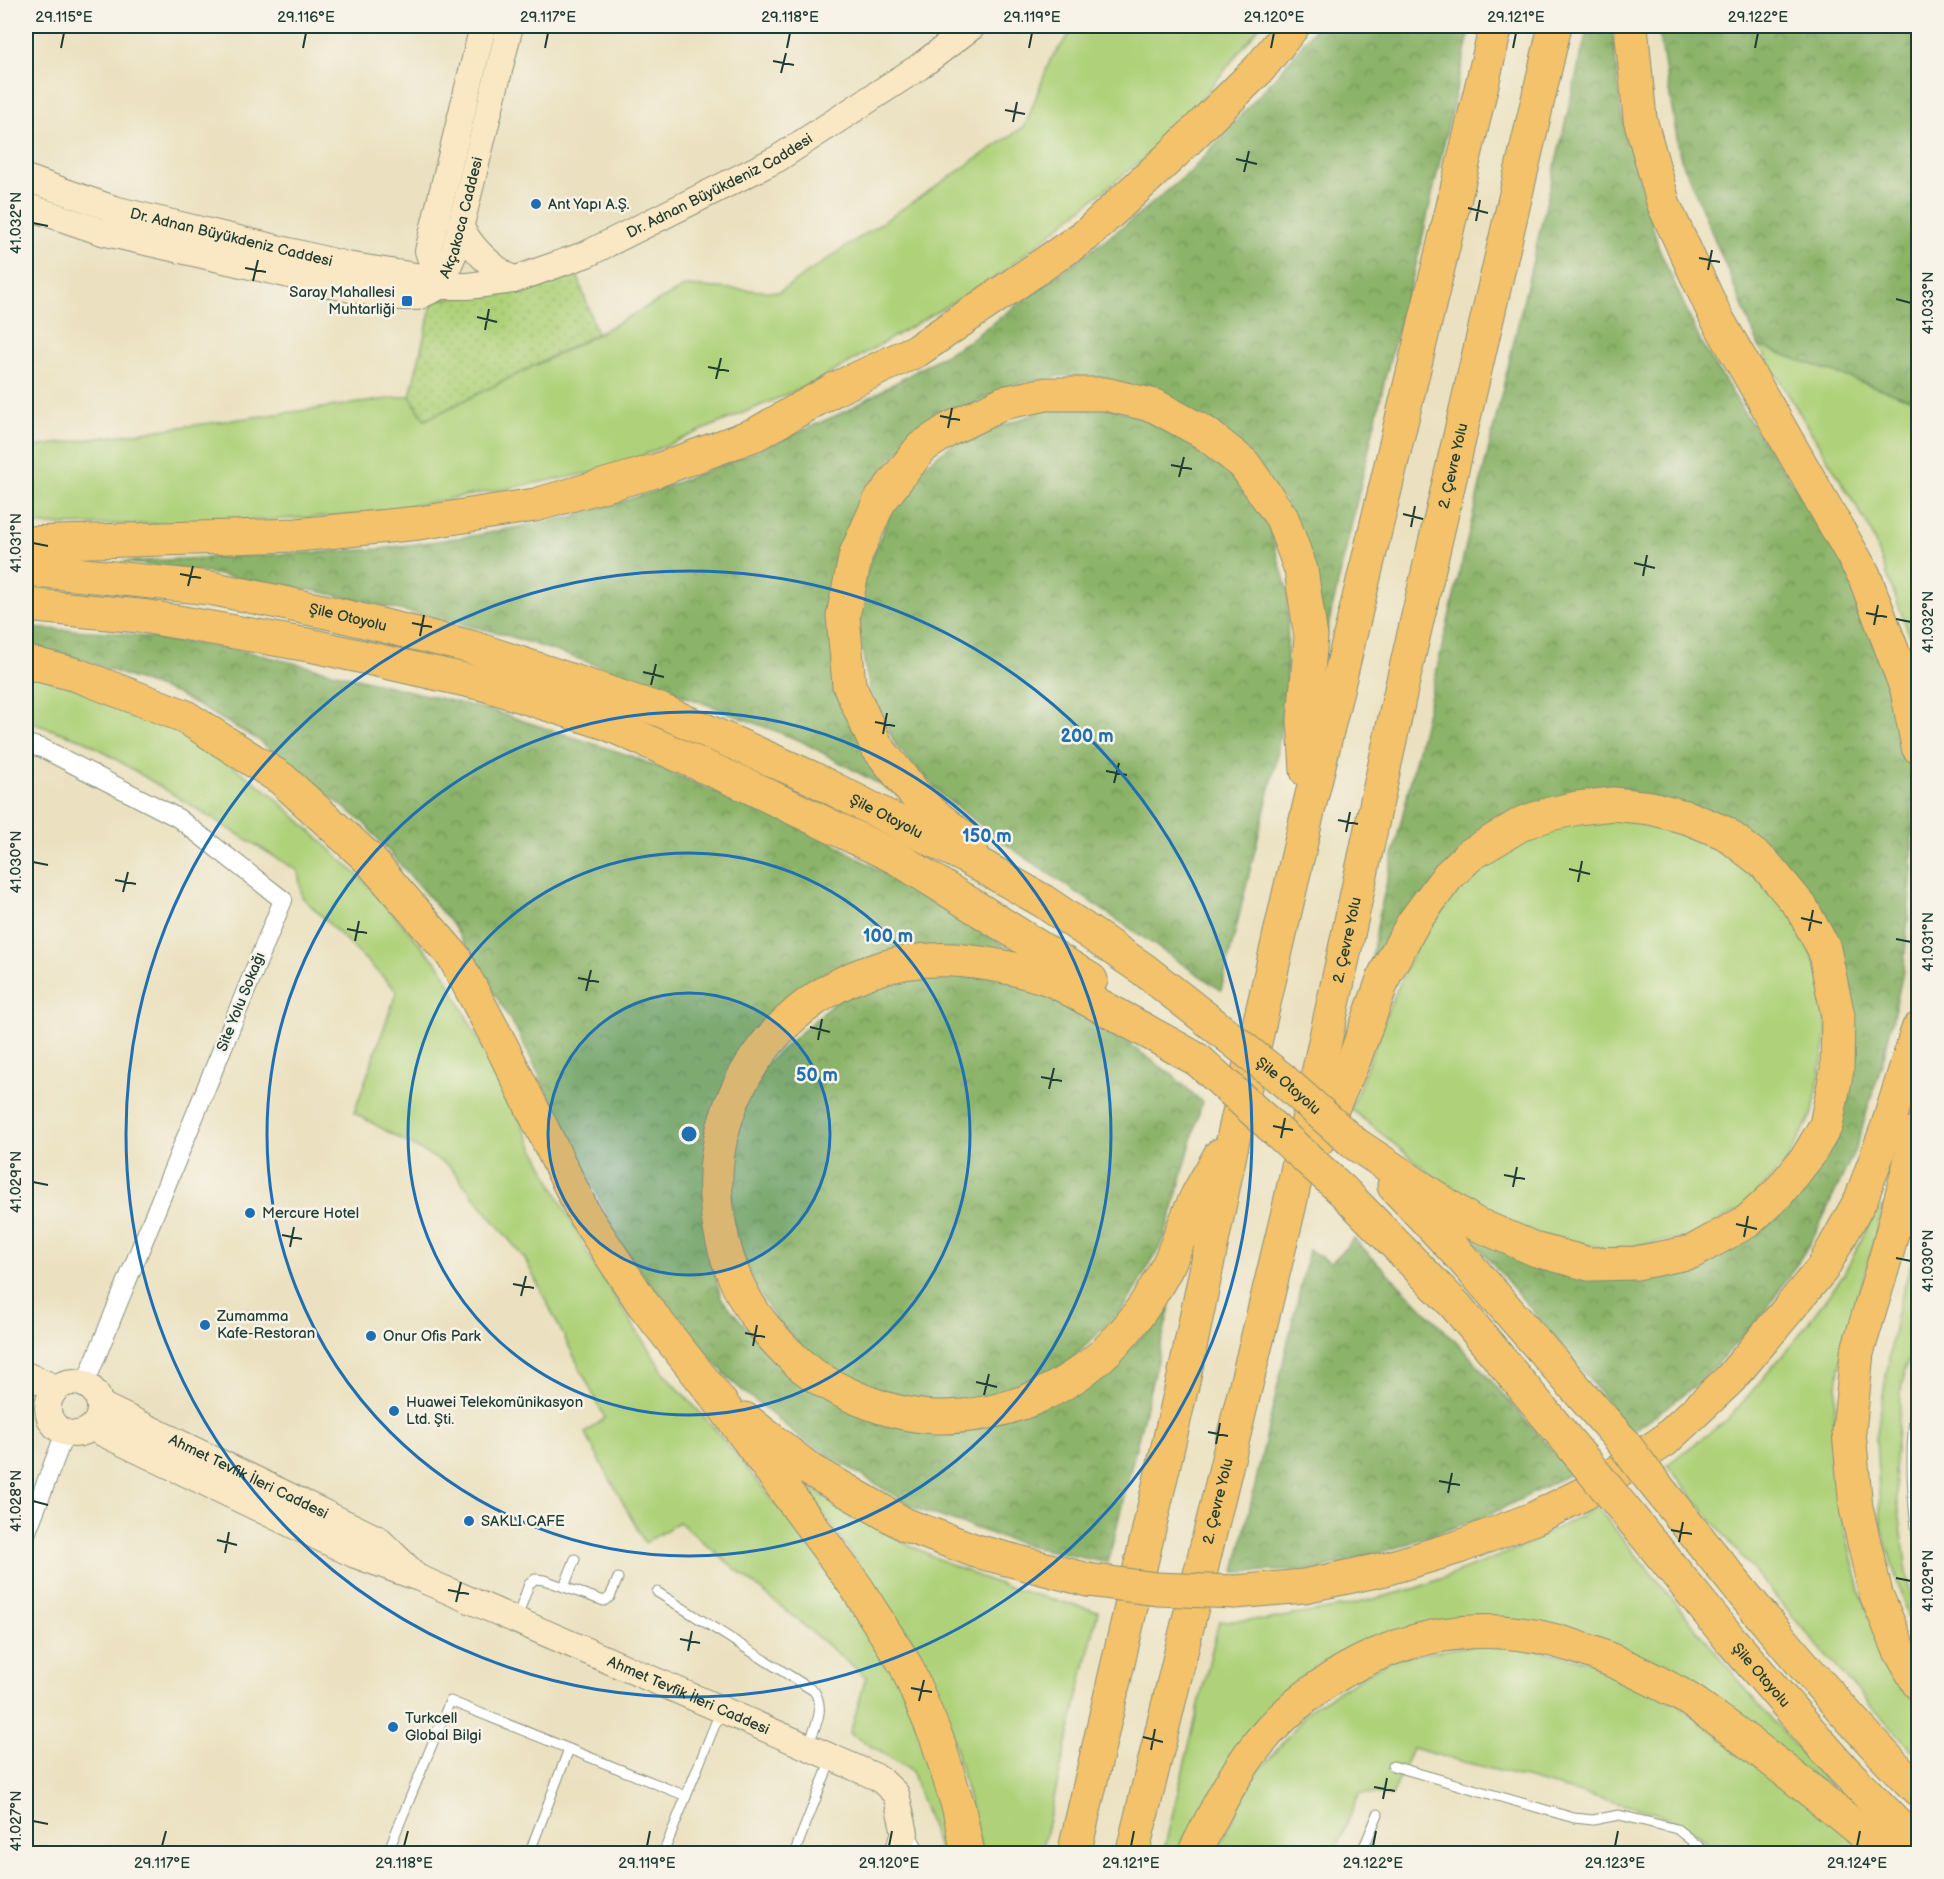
<svg xmlns="http://www.w3.org/2000/svg" width="1944" height="1879" viewBox="0 0 1944 1879" font-family="'Balsamiq Sans',sans-serif">
<style>
.green{fill:#afd179;stroke:#678756;stroke-width:1.5}
.forest{fill:url(#forest-crowns);stroke:#55784e;stroke-width:1.5}
.park{fill:url(#park-dots);stroke:#678756;stroke-width:1.5}
.lines{fill:none;stroke-linecap:round;stroke-linejoin:round}
.lane-casing{stroke:#858f7a;stroke-width:11}
.street-casing{stroke:#858f7a;stroke-width:20}
.secondary-casing{stroke:#858f7a;stroke-width:28}
.highway-casing{stroke:#858f7a;stroke-width:35}
.lane{stroke:#fff;stroke-width:9}
.street{stroke:#fff;stroke-width:18}
.secondary{stroke:#fae7c3;stroke-width:26}
.highway{stroke:#f3c26a;stroke-width:33}
.highway-bridge-casing{stroke:#858f7a;stroke-width:35;stroke-linecap:butt}
.highway-bridge{stroke:#f3c26a;stroke-width:33}
.ticks{fill:none;stroke:#1f3d34;stroke-width:2}
.ring{fill:none;stroke:#1f6fb2;stroke-width:3}
.poi-dot{fill:#1f6fb2;stroke:#f7f3e8;stroke-width:2}
.labels{text-anchor:middle;dominant-baseline:central;stroke-width:5;stroke-linejoin:round;paint-order:stroke}
.street-label{font-size:15px;fill:#1f3d34;stroke:#f7f3e8}
.poi-label{font-size:15px;fill:#1f3d34;stroke:#f7f3e8;text-anchor:start}
.centre{fill:#1f6fb2;stroke:#f7f3e8;stroke-width:3}
.ring-label{font-size:18px;text-anchor:middle;font-weight:bold;fill:#1f6fb2;stroke:#f7f3e8;stroke-width:5;stroke-linejoin:round;paint-order:stroke}
.neatline{fill:none;stroke:#1f3d34;stroke-width:2}
.ticks-label{font-size:15px;text-anchor:middle;fill:#1f3d34}
</style>
<defs>
<pattern id="forest-crowns" width="20" height="18" patternUnits="userSpaceOnUse" patternTransform="scale(1.5)"><rect width="20" height="18" fill="#8bb369"/><path d="M2 6a3 3 0 1 1 6 0M12 15a3 3 0 1 1 6 0" fill="none" stroke="#719357"/></pattern>
<pattern id="park-dots" width="8" height="8" patternUnits="userSpaceOnUse" patternTransform="scale(1.5)"><rect width="8" height="8" fill="#afd179"/><path d="M2 2h.1M6 6h.1" fill="none" stroke="#96b469" stroke-width="1.8" stroke-linecap="round"/></pattern>
</defs>
<rect width="100%" height="100%" fill="#f7f3e8"/>
<filter id="ink" filterUnits="userSpaceOnUse"><feTurbulence type="fractalNoise" baseFrequency=".0167" numOctaves="2"/><feDisplacementMap in="SourceGraphic" scale="12" xChannelSelector="R" yChannelSelector="G"/><feConvolveMatrix kernelMatrix="1 2 1 2 8 2 1 2 1" color-interpolation-filters="sRGB"/></filter>
<filter id="wash" filterUnits="userSpaceOnUse"><feTurbulence type="fractalNoise" baseFrequency=".008" numOctaves="4" result="noise"/><feDisplacementMap in="SourceGraphic" scale="24" xChannelSelector="R" yChannelSelector="G"/><feGaussianBlur stdDeviation="1.35" result="paint"/><feColorMatrix in="noise" values="0 0 0 0 0 0 0 0 0 0 0 0 0 0 0 0 0 1.4 0 .05"/><feComposite in="paint" operator="in"/></filter>
<g filter="url(#wash)">
<rect width="100%" height="100%" fill="#ebe1c0"/>
<!-- green -->
<g class="green">
<polygon points="1076,26 1260,26 1172,136 995,278 814,383 608,470 361,515 187,524 26,525 26,448 410,396 425,420 584,341 686,286 779,292 1025,126 1050,60"/>
<polygon points="1759,346 1918,402 1918,658 1870,529"/>
<polygon points="26,673 59,681 195,739 270,793 367,884 442,969 590,1258 664,1373 715,1429 839,1581 894,1666 934,1767 957,1853 940,1853 911,1770 850,1734 866,1677 679,1522 645,1543 585,1433 605,1418 525,1259 449,1166 354,1113 397,991 302,897 298,871 86,741 26,721"/>
<polygon points="1603,815 1650,821 1707,837 1764,875 1802,929 1824,984 1827,1034 1813,1112 1788,1159 1746,1207 1689,1237 1613,1250 1543,1237 1462,1199 1351,1109 1387,1012 1412,956 1438,907 1472,869 1552,826"/>
<path d="M1884,1205L1839,1368L1832,1437L1839,1505L1860,1591L1889,1661L1918,1709V1756C1829,1663 1748,1565 1667,1465L1729,1418L1792,1344L1843,1276L1876,1211Z"/>
<polygon points="1918,1238 1918,1325 1902,1383 1894,1471 1909,1588 1918,1612 1918,1651 1881,1526 1876,1438 1896,1317"/>
<path d="M797,1480C861,1520 925,1557 996,1583C1029,1595 1065,1602 1098,1611L1041,1853H982L951,1731L914,1644L830,1523Z"/>
<polygon points="1597,1507 1763,1710 1833,1789 1618,1650 1367,1643 1182,1840 1177,1853 1163,1854 1219,1621 1265,1620 1346,1606 1417,1588 1520,1548"/>
<polygon points="1498,1641 1590,1661 1669,1698 1873,1853 1722,1853 1720,1850 1680,1824 1652,1812 1412,1748 1392,1796 1360,1793 1334,1853 1216,1854 1252,1780 1312,1707 1392,1659"/>
</g>
<!-- forest -->
<g class="forest">
<polygon points="1317,26 1471,26 1416,265 1386,374 1324,644 1285,500 1109,378 1059,376 1012,385 928,427 891,459 859,506 840,545 831,599 895,793 801,741 698,701 579,659 500,633 321,592 208,573 122,562 380,549 478,535 574,516 652,492 754,452 846,411 967,342 1137,216 1191,171 1279,73"/>
<polygon points="1588,26 1612,26 1621,111 1658,246 1701,343 1758,434 1794,484 1850,575 1901,720 1913,774 1912,868 1904,968 1884,1057 1855,1150 1813,1239 1765,1312 1699,1383 1631,1433 1577,1364 1467,1233 1573,1277 1783,1210 1851,1048 1850,988 1828,923 1793,871 1753,838 1537,804 1375,968 1370,967 1380,911"/>
<polygon points="1658,26 1918,26 1918,402 1759,346 1680,156"/>
<polygon points="1112,408 1177,430 1230,469 1269,527 1288,592 1287,687 1276,763 1221,990 1017,852 943,797 896,746 870,692 858,629 862,583 897,495 924,466 969,431 973,436 1048,409"/>
<polygon points="26,628 111,632 240,650 493,711 634,757 823,837 1014,951 915,948 840,968 721,1093 708,1246 721,1298 769,1353 896,1424 1124,1355 1170,1307 1108,1563 1028,1546 917,1509 803,1440 730,1380 672,1313 622,1246 520,1036 453,925 364,823 257,739 177,694 82,660 26,648"/>
<polygon points="914,973 988,975 1066,999 1171,1074 1202,1102 1165,1238 1125,1307 1069,1362 1006,1396 943,1406 887,1395 841,1376 805,1349 776,1320 758,1291 735,1240 728,1175 736,1122 765,1064 849,990"/>
<polygon points="1354,1239 1467,1353 1572,1473 1487,1516 1392,1549 1318,1570 1235,1572 1309,1250 1331,1263"/>
</g>
<!-- park -->
<polygon class="park" points="577,274 597,334 425,420 410,396 433,300 535,290"/>
</g>
<g filter="url(#ink)">
<g class="lines">
<!-- lane casing -->
<g class="lane-casing">
<g id="lane">
<path d="M1918,1389C1909,1440 1911,1493 1918,1543"/>
<polyline points="564,1587 575,1559"/>
<path d="M657,1592L814,1691C826,1709 815,1727 808,1745"/>
<polyline points="517,1618 529,1584 535,1579 544,1580 604,1601 610,1597 618,1578"/>
<polyline points="1393,1766 1574,1818 1593,1820 1619,1815 1677,1829 1708,1854"/>
<polyline points="387,1854 450,1701 686,1796"/>
<polyline points="529,1854 569,1749"/>
<polyline points="663,1854 720,1712"/>
<polyline points="794,1854 831,1760"/>
<polyline points="1361,1854 1378,1814"/>
</g>
</g>
<!-- street casing -->
<g class="street-casing">
<g id="street">
<polyline points="26,744 42,748 178,818 283,900 85,1384"/>
<polyline points="26,1534 65,1433"/>
<polyline points="905,1833 917,1854"/>
</g>
</g>
<!-- secondary casing -->
<g class="secondary-casing">
<g id="secondary">
<path id="s1" d="M26,178L114,209L347,265L422,277L440,286H468L513,280L587,254L777,159L919,67L973,26"/>
<polyline points="26,206 102,232 355,290 398,297 417,297 440,286"/>
<path d="M460,226C472,250 491,266 513,280"/>
<path id="s2" d="M440,286L454,253L510,26"/>
<polyline points="440,286 428,251 483,26"/>
<polyline points="26,1375 56,1388"/>
<circle cx="74" cy="1408" r="26"/>
<path id="s3" d="M101,1405L378,1539L412,1572"/>
<path id="s4" d="M92,1428L353,1554L419,1578L879,1778L896,1794L905,1833L897,1854"/>
</g>
</g>
<!-- highway casing -->
<g class="highway-casing">
<g id="highway">
<polyline points="1631,26 1640,119 1664,205 1715,315 1864,575 1907,690 1918,747"/>
<polyline points="26,543 297,535 419,523 535,505 655,471 756,434 835,389 918,350 1086,235 1171,156 1260,68 1293,26"/>
<path id="s5" d="M26,569L210,588L327,612L471,647L660,710L812,778L966,857L1043,901L1143,969L1208,1020"/>
<polyline points="26,605 149,617 314,646 487,685 606,723 746,785 897,858 1091,980"/>
<polyline points="26,662 77,675 184,716 282,779 369,859 454,957 502,1047 585,1216 643,1304 721,1403 857,1588 906,1666 937,1739 959,1809 968,1854"/>
<polyline points="971,844 925,807 877,747 849,685 843,616 856,554 879,502 921,448 948,430 1003,403 1046,394 1105,394 1155,406 1205,433 1244,464 1282,518 1301,570 1311,637 1304,719 1307,771"/>
<path d="M1198,1060C1163,1040 1128,1021 1093,1002C1079,995 1064,985 1049,979C1026,971 998,965 974,962C822,940 690,1077 720,1228C727,1266 741,1299 766,1329C791,1359 812,1378 848,1394C876,1407 904,1416 936,1417C1005,1418 1070,1391 1118,1339C1138,1318 1155,1290 1169,1263C1179,1242 1185,1219 1196,1198C1203,1184 1212,1170 1220,1155"/>
<polyline points="1918,1131 1887,1253 1857,1353 1849,1432 1856,1508 1876,1594 1900,1651 1918,1683"/>
<polyline points="1318,1140 1354,1060 1385,974 1413,923 1448,876 1470,855 1523,823 1550,814 1578,808 1613,804 1651,808 1689,818 1725,833 1765,864 1801,907 1824,949 1838,1016 1837,1070 1826,1125 1808,1156 1779,1192 1748,1221 1692,1252 1636,1263 1589,1264 1537,1250 1474,1223 1354,1143"/>
<polyline points="1394,1186 1461,1257 1622,1441"/>
<polyline points="1342,1190 1456,1306 1587,1464"/>
<polyline points="745,1419 809,1469 906,1525 976,1551 1088,1580"/>
<path d="M1646,1473C1733,1582 1820,1691 1918,1790"/>
<path id="s6" d="M1614,1497L1730,1639L1842,1768L1918,1845"/>
<polyline points="1235,1592 1304,1586 1385,1569 1459,1547 1535,1518 1585,1493 1664,1441 1730,1379 1822,1269 1861,1199 1887,1128 1918,1029"/>
<polyline points="1074,1854 1184,1377 1235,1130 1309,807 1496,26"/>
<path id="s7" d="M1132,1854L1289,1208L1402,685L1555,26"/>
<path d="M1194,1854C1215,1811 1237,1765 1270,1730C1329,1667 1413,1627 1501,1632C1562,1635 1623,1663 1676,1692C1692,1700 1706,1712 1721,1722C1779,1763 1834,1810 1889,1854"/>
</g>
</g>
<!-- lane -->
<use href="#lane" class="lane"/>
<!-- street -->
<use href="#street" class="street"/>
<!-- secondary -->
<use href="#secondary" class="secondary"/>
<!-- highway -->
<use href="#highway" class="highway"/>
<!-- highway-bridge casing -->
<g class="highway-bridge-casing">
<g id="highway-bridge">
<path id="s8" d="M1208,1020L1283,1080L1354,1143"/>
<polyline points="1198,1060 1342,1190"/>
<polyline points="1622,1441 1646,1473"/>
<polyline points="1587,1464 1614,1497"/>
<polyline points="1088,1580 1157,1589 1235,1592"/>
</g>
</g>
<!-- highway-bridge -->
<use href="#highway-bridge" class="highway-bridge"/>
</g>
</g>
<!-- ticks -->
<path class="ticks" d="M61,48L64,33M303,48L306,33M545,48L548,33M787,48L790,33M1029,48L1032,33M1271,48L1274,33M1513,48L1516,33M1755,48L1758,33M773,61L794,65M781,73L786,53M1005,110L1025,114M1013,122L1017,102M1236,159L1257,164M1244,172L1249,151M1468,208L1488,213M1476,221L1480,200M33,223L48,226M1699,258L1720,262M245,268L266,272M1708,270L1712,250M253,281L258,260M1896,299L1911,303M477,317L497,322M485,330L489,309M708,367L729,371M716,379L721,358M940,416L960,420M948,428L952,408M1171,465L1192,469M1179,477L1184,457M1403,514L1423,519M1411,527L1415,506M33,543L48,546M1634,563L1655,568M180,574L201,578M1643,576L1647,555M188,586L193,566M1866,613L1887,617M1896,619L1911,622M412,623L432,627M1874,625L1878,605M420,636L424,615M643,672L664,677M651,685L656,664M875,722L895,726M883,734L887,713M1106,771L1127,775M1114,783L1119,763M1338,820L1358,824M1346,832L1350,812M33,862L48,865M1569,869L1590,874M115,880L136,884M1578,882L1582,861M123,892L128,872M1801,918L1822,923M347,929L367,933M1809,931L1813,910M1896,939L1911,942M355,941L359,921M578,978L599,982M586,991L591,970M810,1027L830,1032M818,1040L822,1019M1041,1077L1062,1081M1049,1089L1054,1068M1273,1126L1293,1130M1281,1138L1285,1118M1504,1175L1525,1179M33,1182L48,1185M1513,1187L1517,1167M1736,1224L1757,1229M282,1235L302,1239M1744,1237L1748,1216M290,1247L294,1227M1896,1258L1911,1261M513,1284L534,1288M521,1296L526,1276M745,1333L765,1337M753,1346L757,1325M976,1382L997,1387M984,1395L989,1374M1208,1432L1228,1436M1216,1444L1220,1423M1439,1481L1460,1485M1448,1493L1452,1473M33,1501L48,1505M1671,1530L1692,1534M217,1540L237,1545M1679,1542L1683,1522M225,1553L229,1532M1896,1578L1911,1581M448,1590L469,1594M456,1602L461,1582M680,1639L700,1643M688,1651L692,1631M911,1688L932,1692M919,1701L924,1680M1143,1737L1163,1742M1151,1750L1155,1729M1374,1787L1395,1791M1383,1799L1387,1778M33,1821L48,1824M162,1846L166,1831M404,1846L408,1831M647,1846L650,1831M889,1846L892,1831M1131,1846L1134,1831M1373,1846L1376,1831M1615,1846L1618,1831M1857,1846L1860,1831"/>
<!-- distance rings -->
<circle cx="689" cy="1134" r="141" fill="#1f6fb2" fill-opacity=".12"/>
<g class="ring">
<circle cx="689" cy="1134" r="141"/>
<circle cx="689" cy="1134" r="281"/>
<circle cx="689" cy="1134" r="422"/>
<circle cx="689" cy="1134" r="563"/>
</g>
<!-- markers -->
<g class="poi-dot">
<circle cx="536" cy="204" r="6"/>
<rect x="401" y="295" width="12" height="12" rx="3"/>
<circle cx="250" cy="1213" r="6"/>
<circle cx="205" cy="1325" r="6"/>
<circle cx="371" cy="1336" r="6"/>
<circle cx="394" cy="1411" r="6"/>
<circle cx="469" cy="1521" r="6"/>
<circle cx="393" cy="1727" r="6"/>
</g>
<g class="labels">
<!-- street labels -->
<g class="street-label">
<text stroke="none"><textPath href="#s1" startOffset="730">Dr. Adnan Büyükdeniz Caddesi</textPath></text>
<text stroke="none"><textPath href="#s2" startOffset="72">Akçakoca Caddesi</textPath></text>
<text stroke="none"><textPath href="#s1" startOffset="214">Dr. Adnan Büyükdeniz Caddesi</textPath></text>
<text stroke="none"><textPath href="#s7" startOffset="1425">2. Çevre Yolu</textPath></text>
<text stroke="none"><textPath href="#s5" startOffset="326">Şile Otoyolu</textPath></text>
<text stroke="none"><textPath href="#s5" startOffset="902">Şile Otoyolu</textPath></text>
<text stroke="none"><textPath href="#s7" startOffset="939">2. Çevre Yolu</textPath></text>
<text transform="translate(241 1002) rotate(-68)">Site Yolu Sokağı</text>
<text stroke="none"><textPath href="#s8" startOffset="104">Şile Otoyolu</textPath></text>
<text stroke="none"><textPath href="#s3" startOffset="164">Ahmet Tevfik İleri Caddesi</textPath></text>
<text stroke="none"><textPath href="#s7" startOffset="363">2. Çevre Yolu</textPath></text>
<text stroke="none"><textPath href="#s6" startOffset="231">Şile Otoyolu</textPath></text>
<text stroke="none"><textPath href="#s4" startOffset="654">Ahmet Tevfik İleri Caddesi</textPath></text>
</g>
<!-- poi labels -->
<g class="poi-label">
<text x="548" y="204">Ant Yapı A.Ş.</text>
<text x="395" y="292" text-anchor="end">Saray Mahallesi<tspan x="395" dy="17">Muhtarliği</tspan></text>
<text x="262" y="1213">Mercure Hotel</text>
<text x="217" y="1316">Zumamma<tspan x="217" dy="17">Kafe-Restoran</tspan></text>
<text x="383" y="1336">Onur Ofis Park</text>
<text x="406" y="1402">Huawei Telekomünikasyon<tspan x="406" dy="17">Ltd. Şti.</tspan></text>
<text x="481" y="1521">SAKLI CAFE</text>
<text x="405" y="1718">Turkcell<tspan x="405" dy="17">Global Bilgi</tspan></text>
</g>
</g>
<circle cx="689" cy="1134" r="9" class="centre"/>
<g class="ring-label">
<text x="1087" y="742">200 m</text>
<text x="987" y="842">150 m</text>
<text x="888" y="942">100 m</text>
<text x="817" y="1081">50 m</text>
</g>
<!-- margin -->
<rect width="1944" height="1879" fill="none" stroke="#f7f3e8" stroke-width="66"/>
<rect x="33" y="33" width="1878" height="1813" class="neatline"/>
<g class="ticks-label">
<text x="64" y="22">29.115°E</text>
<text x="306" y="22">29.116°E</text>
<text x="548" y="22">29.117°E</text>
<text x="790" y="22">29.118°E</text>
<text x="1032" y="22">29.119°E</text>
<text x="1274" y="22">29.120°E</text>
<text x="1516" y="22">29.121°E</text>
<text x="1758" y="22">29.122°E</text>
<text transform="translate(16 223) rotate(-90)" y="5">41.032°N</text>
<text transform="translate(1928 303) rotate(-90)" y="5">41.033°N</text>
<text transform="translate(16 543) rotate(-90)" y="5">41.031°N</text>
<text transform="translate(1928 622) rotate(-90)" y="5">41.032°N</text>
<text transform="translate(16 862) rotate(-90)" y="5">41.030°N</text>
<text transform="translate(1928 942) rotate(-90)" y="5">41.031°N</text>
<text transform="translate(16 1182) rotate(-90)" y="5">41.029°N</text>
<text transform="translate(1928 1261) rotate(-90)" y="5">41.030°N</text>
<text transform="translate(16 1501) rotate(-90)" y="5">41.028°N</text>
<text transform="translate(1928 1581) rotate(-90)" y="5">41.029°N</text>
<text transform="translate(16 1821) rotate(-90)" y="5">41.027°N</text>
<text x="162" y="1868">29.117°E</text>
<text x="404" y="1868">29.118°E</text>
<text x="647" y="1868">29.119°E</text>
<text x="889" y="1868">29.120°E</text>
<text x="1131" y="1868">29.121°E</text>
<text x="1373" y="1868">29.122°E</text>
<text x="1615" y="1868">29.123°E</text>
<text x="1857" y="1868">29.124°E</text>
</g>
</svg>
